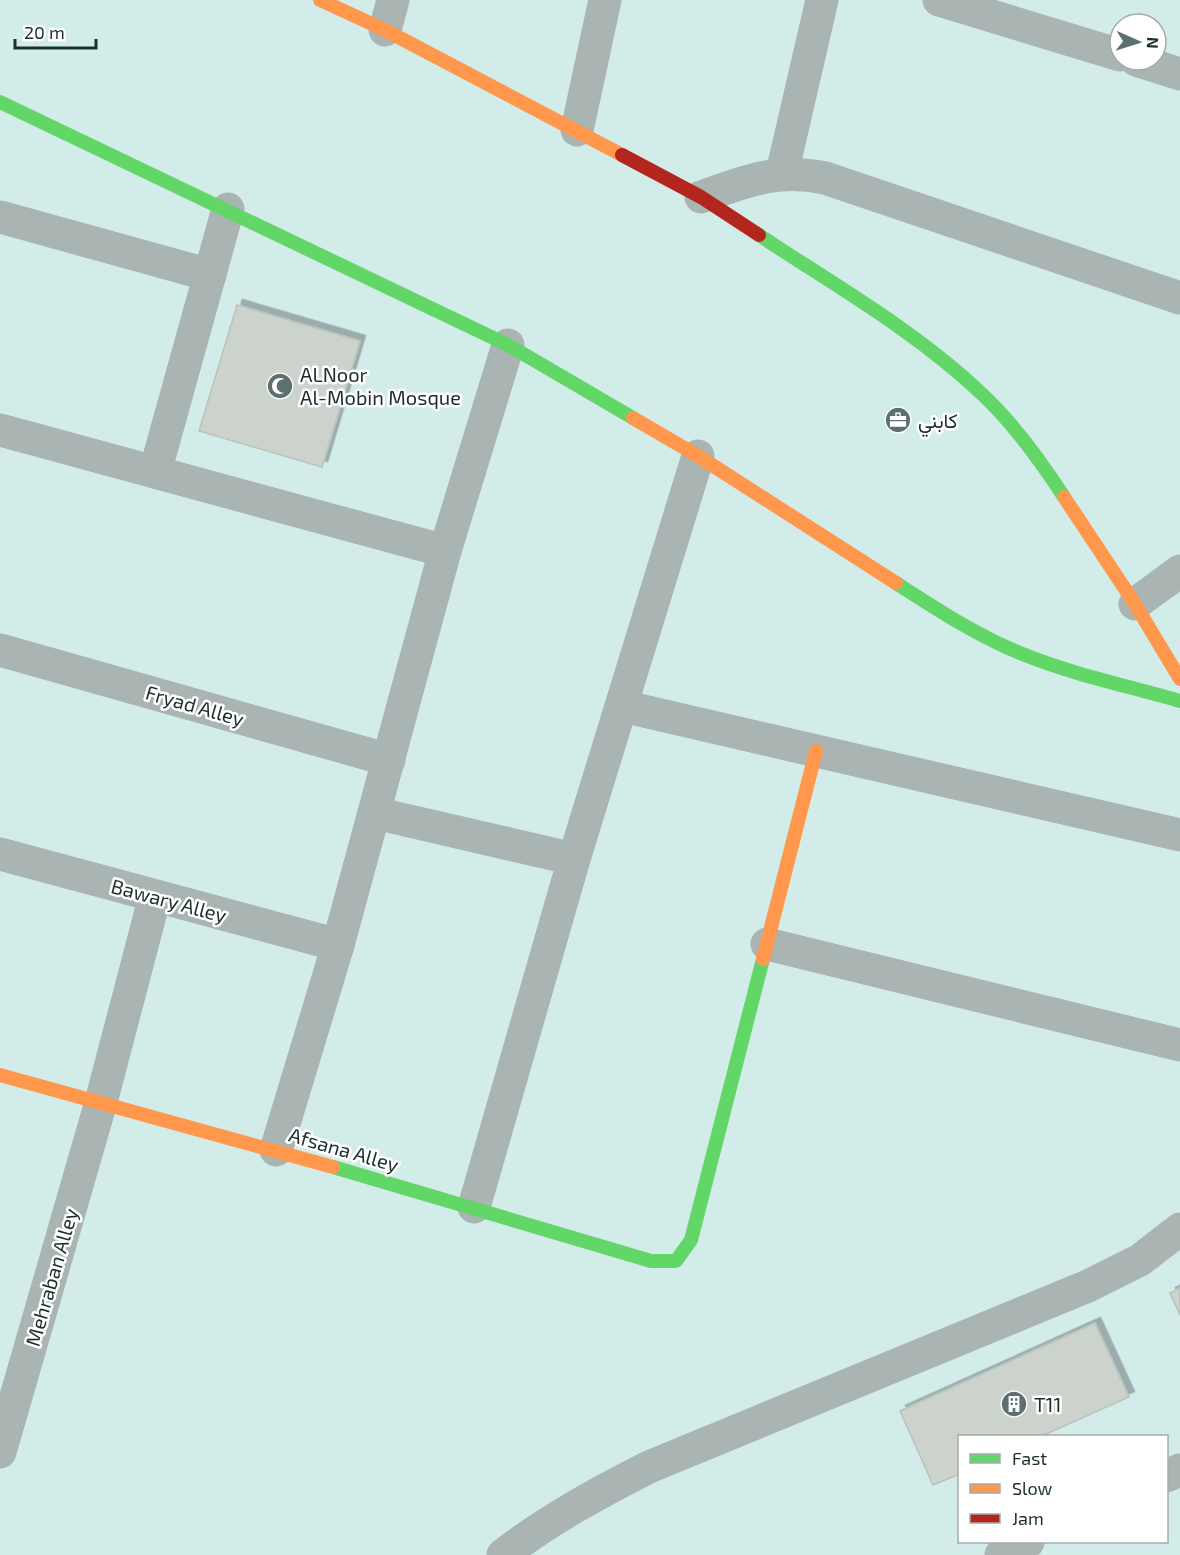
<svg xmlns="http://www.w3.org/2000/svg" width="1180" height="1555" viewBox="0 0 1180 1555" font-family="'Exo 2',Vazirmatn,sans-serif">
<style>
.building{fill:#ccd3cd;stroke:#bbc2bc;stroke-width:1.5;filter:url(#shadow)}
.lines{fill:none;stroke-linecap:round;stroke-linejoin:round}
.street{stroke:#aab4b3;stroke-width:33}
.fast{stroke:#63d668;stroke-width:14}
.slow{stroke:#ff974d;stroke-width:14}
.jam{stroke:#b3261e;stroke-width:14}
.labels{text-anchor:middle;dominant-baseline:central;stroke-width:5;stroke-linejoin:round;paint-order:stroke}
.poi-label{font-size:20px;fill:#1d2e2e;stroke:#fff;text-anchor:start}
.street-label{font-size:20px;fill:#1d2e2e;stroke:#fff}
</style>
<defs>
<filter id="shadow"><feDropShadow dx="5.5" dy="-5.5" stdDeviation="0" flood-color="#0004"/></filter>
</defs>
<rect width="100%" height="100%" fill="#d2ecea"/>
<!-- building -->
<g class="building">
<polygon points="237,305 360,341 322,467 199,431"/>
<polygon points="1180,1288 1180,1315 1170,1293"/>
<polygon points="1095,1323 1129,1397 1042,1436 960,1436 960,1474 933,1485 900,1411"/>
</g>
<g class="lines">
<!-- street -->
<g class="street">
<polyline points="939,0 1120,55"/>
<polyline points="385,30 393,0"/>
<polyline points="1136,60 1180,74"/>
<polyline points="577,130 605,0"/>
<polyline points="782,173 822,0"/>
<path d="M701,197C747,181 776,168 825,178L1180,298"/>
<polyline points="0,217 210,275"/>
<polyline points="0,430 445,551"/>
<polyline points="155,472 228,209"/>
<polyline points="1135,604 1180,571"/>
<polyline points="0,650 389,760"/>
<polyline points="622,706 1180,835"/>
<polyline points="375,813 574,859"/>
<polyline points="0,854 338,945"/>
<polyline points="767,944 1180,1045"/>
<polyline points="276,1150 338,945 445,551 508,345"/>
<polyline points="474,1207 574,859 698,456"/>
<polyline points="0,1452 101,1102 155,896"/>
<polyline points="1166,1476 1180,1470"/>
<path d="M503,1555C548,1520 598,1493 649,1467L1088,1286L1140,1260L1180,1229"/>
<polyline points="1001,1555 1028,1542"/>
</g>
<!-- fast -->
<g class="fast">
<polyline points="0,102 508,345 633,418"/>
<path d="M759,235C834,285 916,331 982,394C1014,424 1040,460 1064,497"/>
<path d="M896,583C938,610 979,637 1025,655C1075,675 1128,686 1180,701"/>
<polyline points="333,1167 651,1261 676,1261 691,1240 763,959"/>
</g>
<!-- slow -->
<g class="slow">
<polyline points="320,0 385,30 622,155"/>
<polyline points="633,418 698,456 896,583"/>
<polyline points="1064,497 1135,604 1180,679"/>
<polyline points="763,959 816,751"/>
<polyline points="0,1075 333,1167"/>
</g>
<!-- jam -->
<polyline class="jam" points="622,155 701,197 759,235"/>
</g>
<!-- icons -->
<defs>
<g id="mosque-disc" transform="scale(1.35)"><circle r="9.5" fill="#5c7070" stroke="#fff"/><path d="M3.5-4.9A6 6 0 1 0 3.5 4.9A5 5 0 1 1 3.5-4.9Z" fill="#fff"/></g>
<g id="office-disc" transform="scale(1.35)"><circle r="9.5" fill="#5c7070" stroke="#fff"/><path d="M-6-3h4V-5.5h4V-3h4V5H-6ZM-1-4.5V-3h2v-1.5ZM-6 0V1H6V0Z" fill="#fff"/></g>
<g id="building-disc" transform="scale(1.35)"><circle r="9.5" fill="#5c7070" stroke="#fff"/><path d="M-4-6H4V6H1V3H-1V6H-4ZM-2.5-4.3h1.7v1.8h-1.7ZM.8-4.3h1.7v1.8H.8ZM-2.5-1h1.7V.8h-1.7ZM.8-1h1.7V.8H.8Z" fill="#fff"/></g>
</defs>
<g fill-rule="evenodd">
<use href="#mosque-disc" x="280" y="386"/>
<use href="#office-disc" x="898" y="420"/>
<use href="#building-disc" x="1014" y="1404"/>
</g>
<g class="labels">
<!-- poi labels -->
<g class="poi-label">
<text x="300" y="374">ALNoor<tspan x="300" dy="23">Al-Mobin Mosque</tspan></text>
<text x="918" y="420">كابني</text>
<text x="1034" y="1404">T11</text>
</g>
<!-- street labels -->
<g class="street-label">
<text transform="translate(195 705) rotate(16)">Fryad Alley</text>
<text transform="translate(169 900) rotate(15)">Bawary Alley</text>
<text transform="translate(344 1149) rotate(16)">Afsana Alley</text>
<text transform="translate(51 1277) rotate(-74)">Mehraban Alley</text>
</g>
</g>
<!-- legend -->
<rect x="958" y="1435" width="210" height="108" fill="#ffffff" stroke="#a5abab" stroke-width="1.5"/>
<rect x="970" y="1454" width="30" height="9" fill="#63d668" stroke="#a5abab" stroke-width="1.5"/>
<text x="1012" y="1465" font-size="18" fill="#1d2e2e">Fast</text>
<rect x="970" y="1484" width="30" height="9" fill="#ff974d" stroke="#a5abab" stroke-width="1.5"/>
<text x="1012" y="1495" font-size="18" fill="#1d2e2e">Slow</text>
<rect x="970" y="1514" width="30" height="9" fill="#b3261e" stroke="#a5abab" stroke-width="1.5"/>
<text x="1012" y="1525" font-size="18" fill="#1d2e2e">Jam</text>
<!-- north arrow -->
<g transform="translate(1138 42) rotate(93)"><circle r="28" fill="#ffffff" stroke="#a5abab" stroke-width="1.5"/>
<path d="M0-4.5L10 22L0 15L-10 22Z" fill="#5c7070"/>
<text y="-9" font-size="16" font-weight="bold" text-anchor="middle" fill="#1d2e2e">N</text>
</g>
<!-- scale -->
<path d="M15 39v9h81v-9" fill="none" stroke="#1d2e2e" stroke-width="3"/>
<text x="24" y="39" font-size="18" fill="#1d2e2e" stroke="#ffffff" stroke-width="4.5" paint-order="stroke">20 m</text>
</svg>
